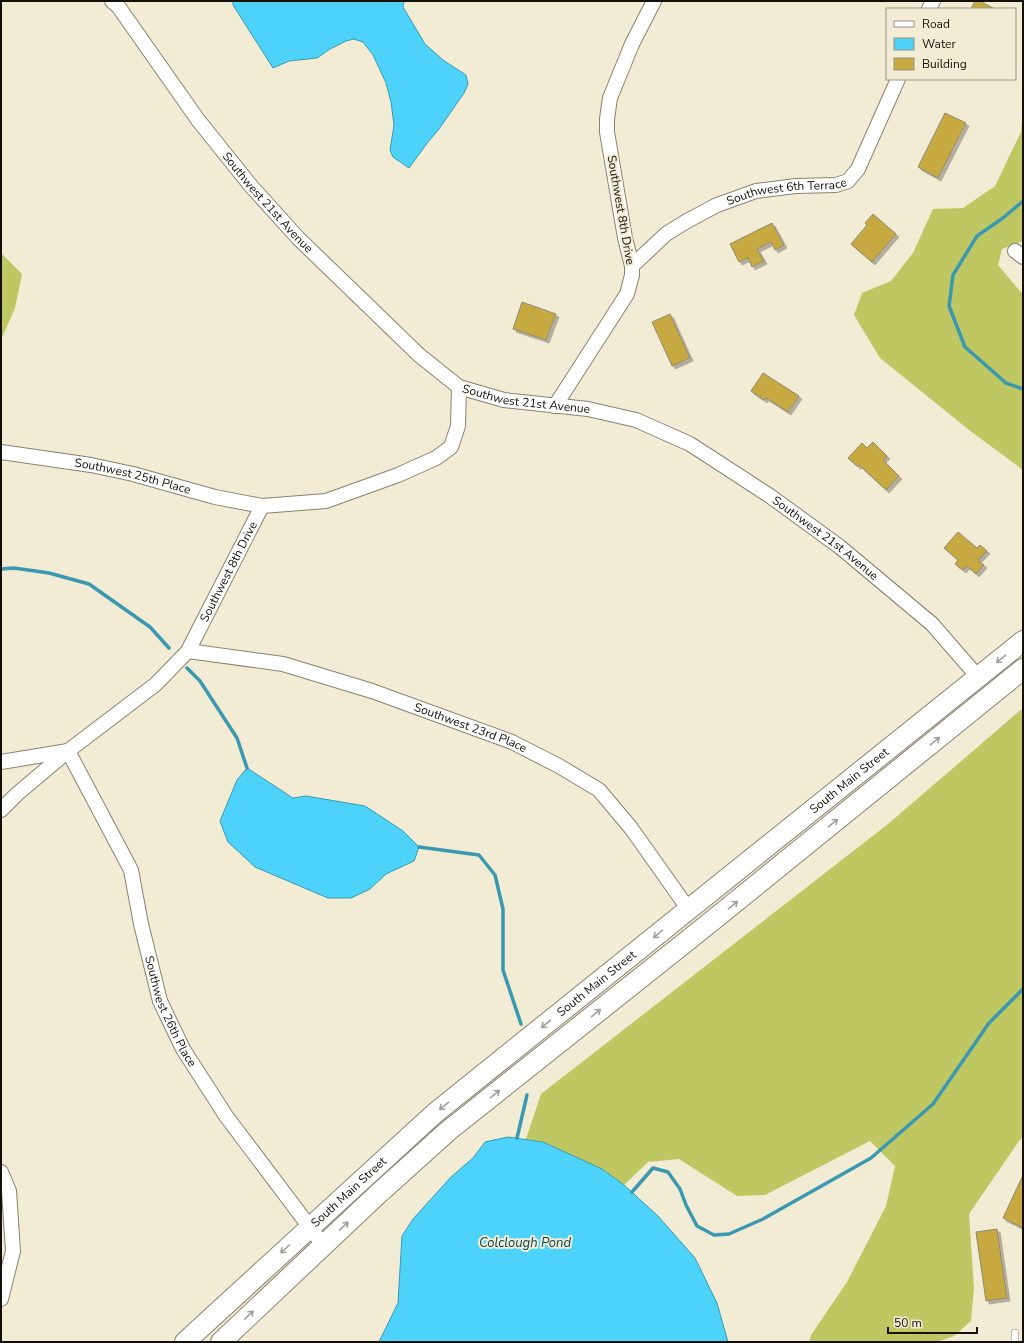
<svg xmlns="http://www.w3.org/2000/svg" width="1024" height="1343" viewBox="0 0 1024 1343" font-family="'Nunito Sans',sans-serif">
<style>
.forest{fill:#bec762}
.water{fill:#4dd3f9;stroke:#3b98b1}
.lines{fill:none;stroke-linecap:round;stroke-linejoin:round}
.stream{stroke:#3b98b1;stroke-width:3.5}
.building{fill:#c7a942;stroke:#8f8974;filter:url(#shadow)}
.service-casing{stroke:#89826e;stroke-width:8}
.minor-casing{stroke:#89826e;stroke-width:16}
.secondary-casing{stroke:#89826e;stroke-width:22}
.service{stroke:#fff;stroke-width:7}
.minor{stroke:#fff;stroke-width:14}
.secondary{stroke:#fff;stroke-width:20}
.oneway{stroke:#a09f9c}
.labels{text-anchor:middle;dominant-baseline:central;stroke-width:4;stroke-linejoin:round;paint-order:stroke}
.street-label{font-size:12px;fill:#121008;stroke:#f3ecd5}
.water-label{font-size:13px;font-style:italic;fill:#074453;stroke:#f3ecd5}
</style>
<defs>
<filter id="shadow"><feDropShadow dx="3" dy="3" stdDeviation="0" flood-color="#0004"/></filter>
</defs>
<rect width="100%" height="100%" fill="#f3ecd5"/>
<!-- forest -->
<g class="forest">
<polygon points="1023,108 1023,241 1002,249 998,265 1020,291 1023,293 1023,470 969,430 880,358 854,315 862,293 891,281 913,253 933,209 963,208 995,186 1021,132"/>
<polygon points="1,253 22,274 15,308 1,340"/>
<polygon points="1023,708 1023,1137 1019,1141 969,1214 974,1288 971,1321 954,1336 937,1342 809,1342 811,1335 847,1282 886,1206 895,1166 870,1141 765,1195 737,1196 679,1159 648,1162 624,1185 602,1169 543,1142 526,1139 541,1094 888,824"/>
</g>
<!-- water -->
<g class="water">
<polygon points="233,1 404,1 403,7 425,44 443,60 466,75 468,84 464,93 439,129 428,142 409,168 393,157 390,150 394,125 391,102 386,83 373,55 363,42 354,39 346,41 330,49 317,58 289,61 273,68 233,5"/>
<polygon points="247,768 293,798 306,796 365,806 403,831 419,847 414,861 386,874 370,889 351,898 328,898 255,867 228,842 220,821 237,780"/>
<polygon points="508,1137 543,1142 602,1169 624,1185 658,1216 695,1258 717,1303 728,1342 379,1342 398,1303 402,1236 413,1219 451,1177 473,1158 485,1142"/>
</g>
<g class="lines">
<!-- stream -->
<g class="stream">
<polyline points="1023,201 1003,218 977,236 953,275 949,306 965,347 1006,383 1023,389"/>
<polyline points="1,569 14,568 49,573 89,584 150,627 169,648"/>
<polyline points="187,668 200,681 237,738 247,768"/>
<polyline points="419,847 479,855 495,875 503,909 503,970 521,1024"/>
<polyline points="517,1138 527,1095"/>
<polyline points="632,1192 653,1168 668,1172 680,1189 686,1205 697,1226 714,1235 729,1234 763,1219 871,1158 933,1104 989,1023 1023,989"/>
</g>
</g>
<!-- building -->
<g class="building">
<polygon points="975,1 980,1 993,8 971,9"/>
<polygon points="945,113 966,123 938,178 918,167"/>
<polygon points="873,214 896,234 872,262 851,244 867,225 865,223"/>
<polygon points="772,223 784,245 775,250 771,242 757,249 764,261 752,267 748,258 739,262 730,244"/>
<polygon points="522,302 556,314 546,340 513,329"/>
<polygon points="670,314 690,358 672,366 652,322"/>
<polygon points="763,373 799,396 788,412 766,398 764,400 751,391"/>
<polygon points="873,442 887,456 883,460 899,476 886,490 859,465 857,466 848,458 862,443 867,448"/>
<polygon points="958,532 977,548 980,545 987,551 978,560 984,565 976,574 967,566 963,570 955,564 958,560 944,548"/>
<polygon points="1023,1175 1023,1228 1003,1218"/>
<polygon points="997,1229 1007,1298 986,1301 976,1232"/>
</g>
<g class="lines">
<!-- service casing -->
<g class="service-casing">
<polyline id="service" points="1015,1333 1015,1342"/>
</g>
<!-- minor casing -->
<g class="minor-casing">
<g id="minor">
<path id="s1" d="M112,1L118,6L198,120L251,186L298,238L419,355L459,387L504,400L588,409L636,420L690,444L770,496L840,547L932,624L978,677"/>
<polyline points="929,9 933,1"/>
<polyline points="1015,251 1023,257"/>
<path id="s2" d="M632,266L666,234L687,221L717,205L756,191L796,186L836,185L848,181L858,169L898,79"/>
<polyline points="555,406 627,294 632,275 632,266 625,238 607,132 607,119 610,98 632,44 654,1"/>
<path id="s3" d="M1,452L91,465L133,474L215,497L262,506L326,501L398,475L436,458L451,447L458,426L459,387"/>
<path id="s4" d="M188,651L283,664L372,691L512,742L559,766L599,790L631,828L689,910"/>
<path id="s5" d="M1,762L68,751L131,870L141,924L160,1001L183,1049L226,1116L324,1246"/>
<path id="s6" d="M1,810L17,794L68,751L156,684L188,651L262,506"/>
<polyline points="1,1172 9,1191 13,1251 1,1299"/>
</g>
</g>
<!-- secondary casing -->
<g class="secondary-casing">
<g id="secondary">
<path id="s7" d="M185,1342L435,1113L1023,641"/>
<polyline points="221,1342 378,1194 448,1131 702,929 1023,669"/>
</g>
</g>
<!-- service -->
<use href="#service" class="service"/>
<!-- minor -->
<use href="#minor" class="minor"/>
<!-- secondary -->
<use href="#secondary" class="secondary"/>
</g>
<!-- one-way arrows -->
<defs><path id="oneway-shaft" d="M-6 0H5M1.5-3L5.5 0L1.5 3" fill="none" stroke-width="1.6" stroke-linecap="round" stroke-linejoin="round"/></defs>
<g class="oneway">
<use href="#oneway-shaft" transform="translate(1001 659) rotate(141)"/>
<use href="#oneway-shaft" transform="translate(935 741) rotate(-39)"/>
<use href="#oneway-shaft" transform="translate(833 823) rotate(-39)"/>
<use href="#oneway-shaft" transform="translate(733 905) rotate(-39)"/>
<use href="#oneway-shaft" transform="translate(658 934) rotate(141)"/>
<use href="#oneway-shaft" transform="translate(596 1013) rotate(-39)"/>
<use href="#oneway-shaft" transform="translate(546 1024) rotate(141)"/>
<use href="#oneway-shaft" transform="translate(495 1094) rotate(-39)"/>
<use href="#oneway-shaft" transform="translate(444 1106) rotate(141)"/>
<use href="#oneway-shaft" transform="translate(344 1226) rotate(-44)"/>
<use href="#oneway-shaft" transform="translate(285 1249) rotate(138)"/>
<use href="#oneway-shaft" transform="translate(249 1315) rotate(-44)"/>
</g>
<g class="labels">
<!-- street labels -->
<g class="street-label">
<text stroke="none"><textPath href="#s2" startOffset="177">Southwest 6th Terrace</textPath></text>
<text stroke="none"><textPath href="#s1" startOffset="255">Southwest 21st Avenue</textPath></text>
<text transform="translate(621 210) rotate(80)">Southwest 8th Drive</text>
<text stroke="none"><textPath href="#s1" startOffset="590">Southwest 21st Avenue</textPath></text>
<text stroke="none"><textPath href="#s3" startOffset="134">Southwest 25th Place</textPath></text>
<text stroke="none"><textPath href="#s1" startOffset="926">Southwest 21st Avenue</textPath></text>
<text stroke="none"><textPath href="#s6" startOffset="335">Southwest 8th Drive</textPath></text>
<text stroke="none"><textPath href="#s4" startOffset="294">Southwest 23rd Place</textPath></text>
<text stroke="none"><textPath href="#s7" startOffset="870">South Main Street</textPath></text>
<text stroke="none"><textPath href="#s7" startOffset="546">South Main Street</textPath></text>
<text stroke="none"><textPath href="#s5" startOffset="350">Southwest 26th Place</textPath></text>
<text stroke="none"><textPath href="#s7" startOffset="222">South Main Street</textPath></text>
</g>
<!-- water labels -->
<g class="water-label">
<text x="525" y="1243">Colclough Pond</text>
</g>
</g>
<!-- border -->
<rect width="1024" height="1343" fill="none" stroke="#121008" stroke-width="4"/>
<!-- legend -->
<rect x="886" y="8" width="130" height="72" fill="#f3ecd5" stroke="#999483"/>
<rect x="894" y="21" width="20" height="6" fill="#ffffff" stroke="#999483"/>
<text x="922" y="28" font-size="12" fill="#121008">Road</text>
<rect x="894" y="38" width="20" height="12" fill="#4dd3f9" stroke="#999483"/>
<text x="922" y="48" font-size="12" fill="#121008">Water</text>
<rect x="894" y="58" width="20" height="12" fill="#c7a942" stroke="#999483"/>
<text x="922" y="68" font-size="12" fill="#121008">Building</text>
<!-- scale -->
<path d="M888 1327v6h89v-6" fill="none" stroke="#121008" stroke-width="2"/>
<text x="894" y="1327" font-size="12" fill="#121008" stroke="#f3ecd5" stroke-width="3" paint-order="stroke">50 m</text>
</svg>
